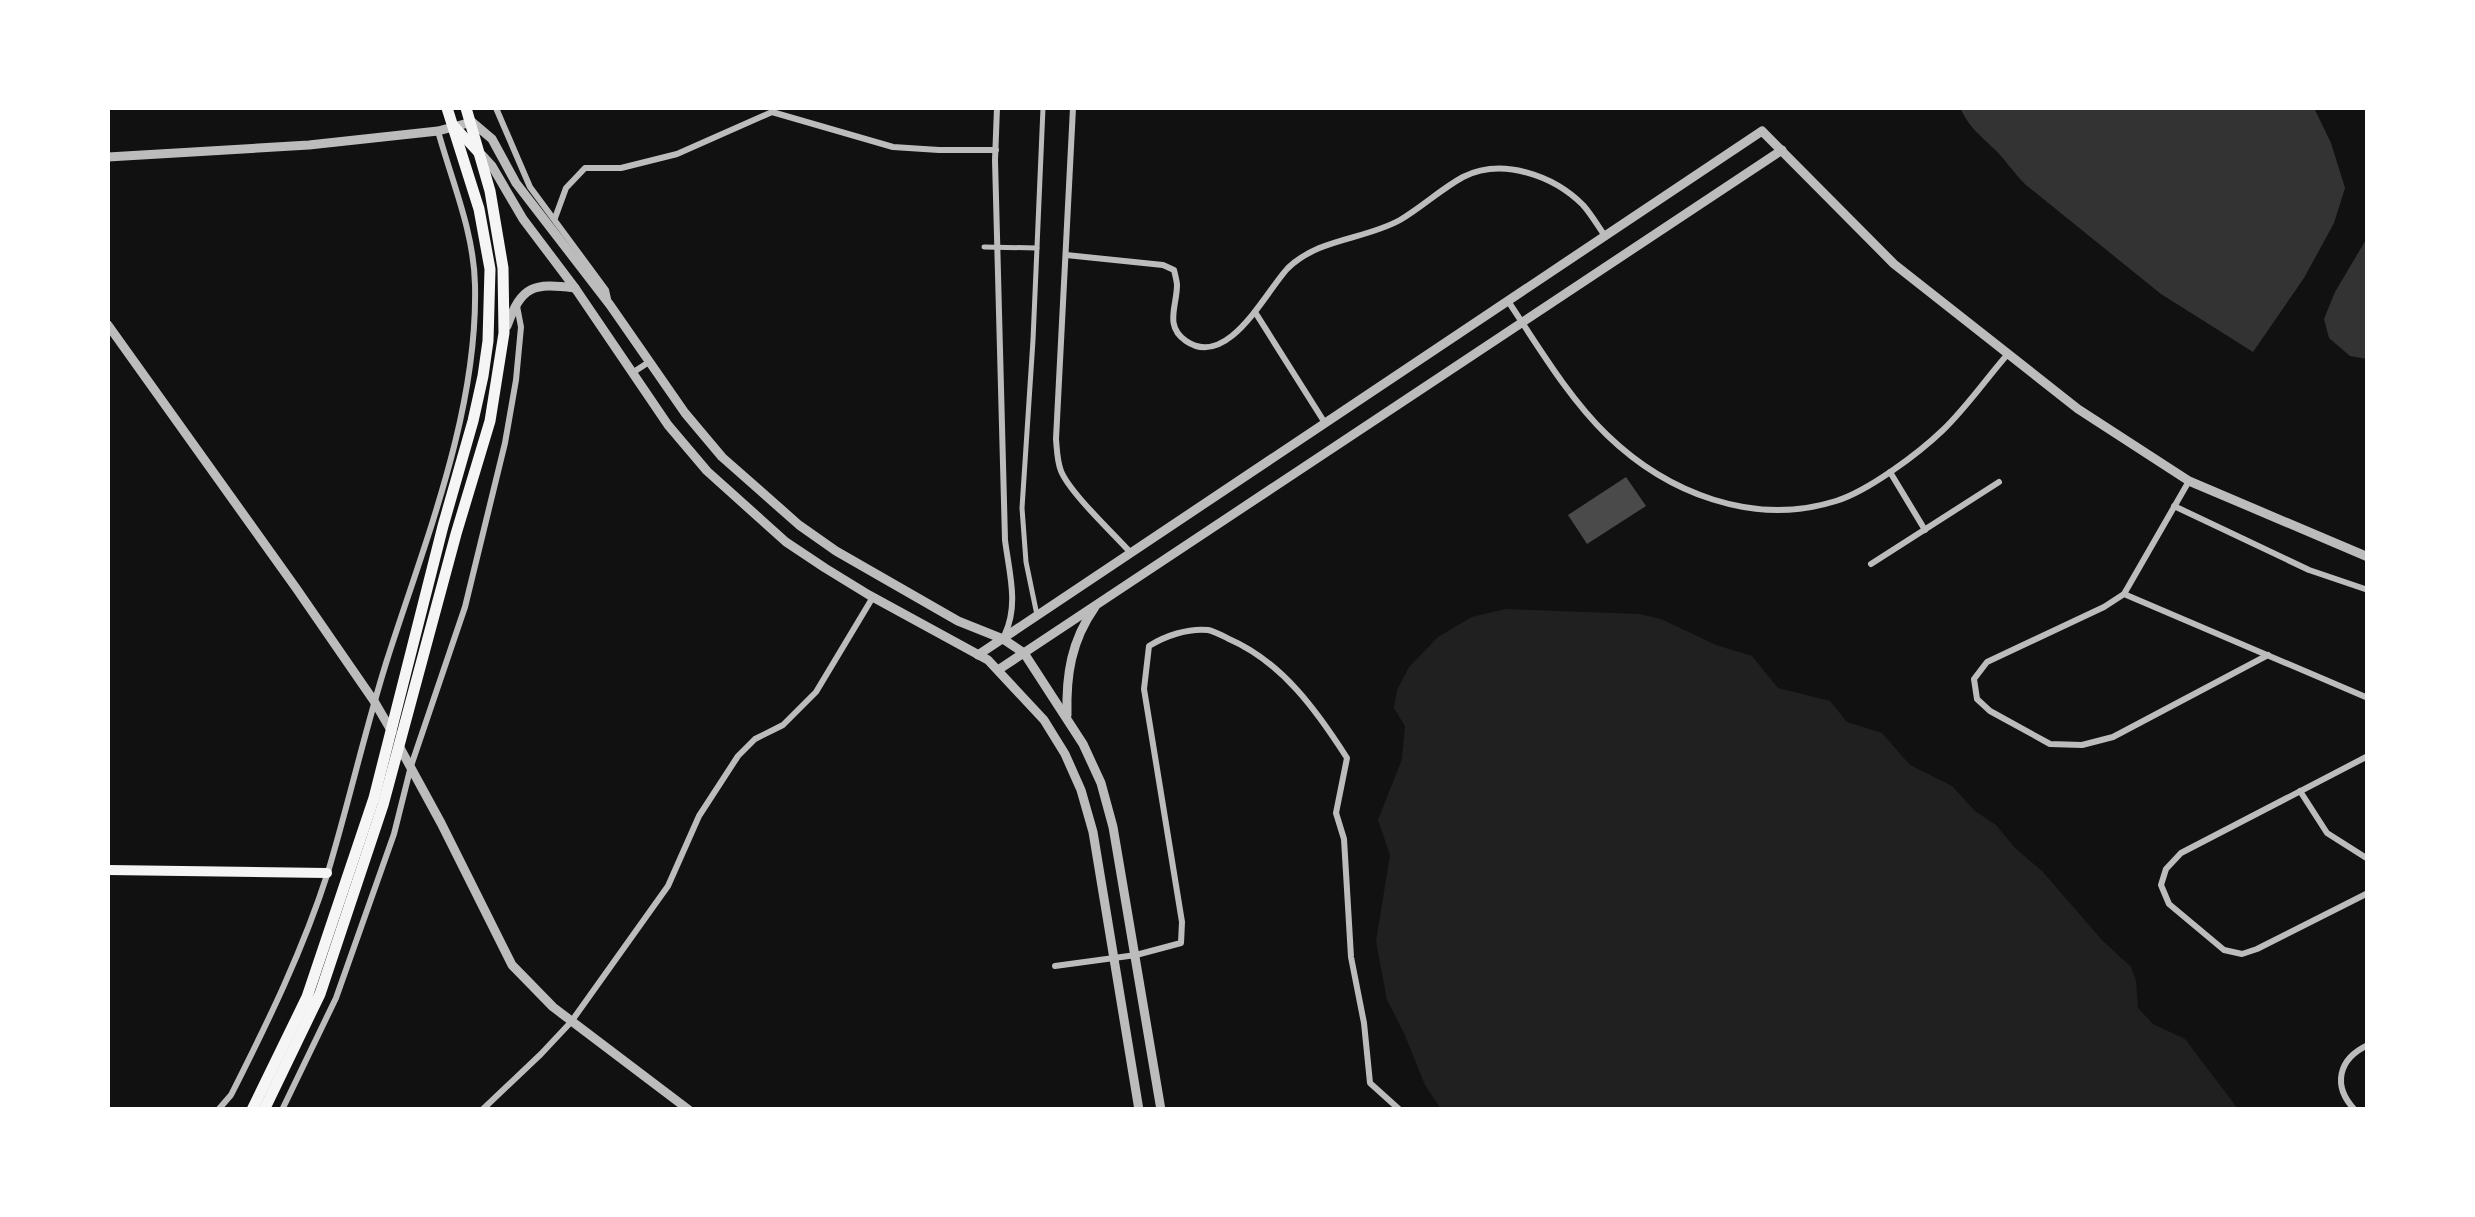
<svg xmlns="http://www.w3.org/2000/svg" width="2475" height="1217" viewBox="0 0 2475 1217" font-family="Merriweather,serif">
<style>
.green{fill:#202020}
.water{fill:#333}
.building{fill:#4a4a4a}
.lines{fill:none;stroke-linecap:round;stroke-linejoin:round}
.pedestrian{stroke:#bcbcbc;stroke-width:5}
.minor{stroke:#bcbcbc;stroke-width:6}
.tertiary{stroke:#bcbcbc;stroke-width:9}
.secondary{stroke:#f5f5f5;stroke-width:10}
.trunk{stroke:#f5f5f5;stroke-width:11}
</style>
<rect width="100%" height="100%" fill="#111"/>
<!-- green -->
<polygon class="green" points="1506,609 1639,614 1661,619 1716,645 1752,656 1778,688 1830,701 1847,722 1882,733 1910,765 1952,786 1975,811 1996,825 2015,848 2042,871 2102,940 2131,967 2136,981 2138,1008 2153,1024 2185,1039 2238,1109 1441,1109 1425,1085 1404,1033 1387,1000 1376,941 1390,855 1378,820 1402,759 1405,726 1394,708 1397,690 1409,667 1438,637 1472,617"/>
<!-- water -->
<g class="water">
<path d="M1960,108H2314L2331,143L2345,188L2334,223L2304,278L2253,352L2161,294L2026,185C2013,173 2005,158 1992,147C1976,131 1971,129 1960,108Z"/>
<polygon points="2367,238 2368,359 2367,359 2350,356 2329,338 2324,319 2335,292"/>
</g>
<!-- building -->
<polygon class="building" points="1626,477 1646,506 1587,544 1568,515"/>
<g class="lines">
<!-- pedestrian -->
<g class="pedestrian">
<polyline points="984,247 1037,248"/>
<polyline points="1037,615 1026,562 1022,508 1033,340 1043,108"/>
</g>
<!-- minor -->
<g class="minor">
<polyline points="496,108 530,187 606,290 608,299"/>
<path d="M997,108L995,160L1005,540C1009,572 1019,604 1005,634"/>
<path d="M1073,108L1056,439C1057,450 1057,461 1061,471C1070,493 1113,533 1130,552"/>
<polyline points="555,218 566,188 585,168 621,168 677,154 772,112 893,147 939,150 996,150"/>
<path d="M1066,255L1163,265L1174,270C1175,274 1177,282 1177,285C1177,306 1164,326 1186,341C1228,370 1266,291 1288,268C1319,238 1364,240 1400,220C1422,207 1441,189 1463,177C1503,157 1554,176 1583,205C1591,214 1598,226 1605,236"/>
<path d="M1508,301C1538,346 1568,397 1607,435C1667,493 1753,527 1836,501C1868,491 1918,454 1943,430C1966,408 1986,379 2007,355"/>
<polyline points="1255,312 1325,423"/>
<polyline points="632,373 649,362"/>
<polyline points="1890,472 1925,530"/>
<polyline points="2189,481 2124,594 2104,607 1987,662 1974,679 1977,699 1990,711 2050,744 2082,745 2113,737 2268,655"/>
<polyline points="2174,506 2309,570 2368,590"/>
<polyline points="1871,564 1999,482"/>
<polyline points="2124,594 2368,698"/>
<polyline points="2368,756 2181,853 2166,869 2161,885 2169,904 2224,950 2242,954 2257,949 2368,893"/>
<polyline points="2300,791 2327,833 2368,859"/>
<path d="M1055,966L1136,955L1181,943L1182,922L1144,689L1149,646C1165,636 1188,628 1208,630C1214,631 1223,636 1229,639C1282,662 1317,711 1347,758L1336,813L1344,839L1351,957L1364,1023L1370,1083L1400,1110"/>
<path d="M218,1110L231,1095C268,1022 303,950 328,872C349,802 365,730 387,660C425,541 478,412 475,285C474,232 452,182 438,131"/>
<polyline points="282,1110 336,998 394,834 411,766 465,607 505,443 516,380 521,327 517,306"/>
<polyline points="482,1110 541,1054 571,1022 668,886 699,816 738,756 755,739 783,725 816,692 873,597"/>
<path d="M2355,1110C2332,1086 2338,1059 2368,1045"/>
</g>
<!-- tertiary -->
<g class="tertiary">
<polyline points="482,155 492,166 523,219 575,288 668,425 707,471 786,542 825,568 869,595 988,660 1044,720 1065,754 1081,790 1093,832 1139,1110"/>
<polyline points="108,157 309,145 438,131 472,122 492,139 516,183 610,305 685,413 722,457 799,525 836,551 958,621 1003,639 1024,653 1083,744 1101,783 1113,827 1161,1110"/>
<polyline points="108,325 296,588 374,701 392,732"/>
<path d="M507,326C522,285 533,283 575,288"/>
<polyline points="978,655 1762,131 1894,264 2078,409 2189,481 2368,557"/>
<polyline points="998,670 1782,150"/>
<path d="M1067,715C1066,675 1071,641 1095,607"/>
<polyline points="399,746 441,823 512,965 553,1007 689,1110"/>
</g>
<!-- secondary -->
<g class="secondary">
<polyline points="454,126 477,151"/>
<polyline points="108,870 327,873"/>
</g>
<!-- trunk -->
<g class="trunk">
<polyline points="252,1110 307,997 374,798 443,526 473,421 483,376 488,341 490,269 479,209 447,108"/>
<polyline points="264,1110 320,994 383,805 456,534 490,421 504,333 503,268 490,191 466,108"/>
</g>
</g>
<!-- border -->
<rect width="2475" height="1217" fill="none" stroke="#ffffff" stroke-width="220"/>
</svg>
